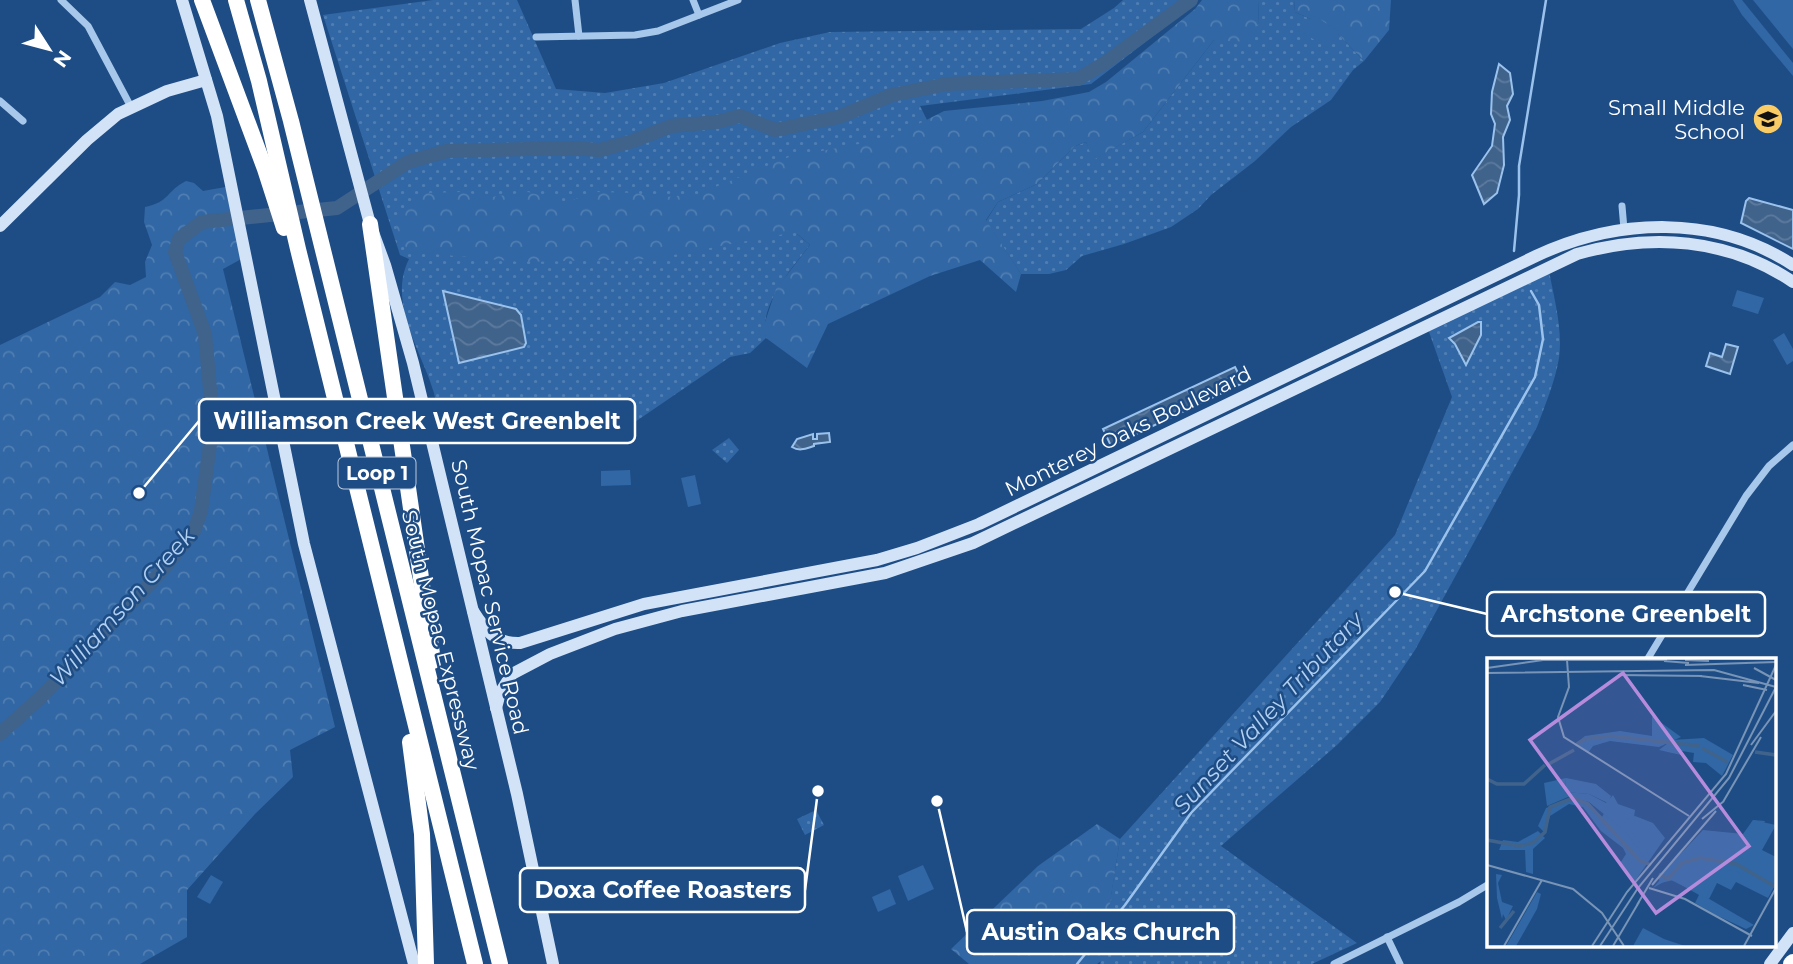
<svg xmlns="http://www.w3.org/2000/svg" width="1793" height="964" viewBox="0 0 1793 964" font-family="Montserrat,sans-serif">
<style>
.grass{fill:url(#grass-dots)}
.forest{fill:url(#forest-crowns)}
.garden{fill:#3167a4}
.water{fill:url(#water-waves);stroke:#9ac2ec;stroke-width:2}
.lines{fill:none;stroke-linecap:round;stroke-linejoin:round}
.stream{stroke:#9ac2ec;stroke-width:2.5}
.river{stroke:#40638c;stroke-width:14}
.street{stroke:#a7c7eb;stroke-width:7}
.secondary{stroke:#d2e3f8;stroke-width:12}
.highway{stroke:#fff;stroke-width:16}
.labels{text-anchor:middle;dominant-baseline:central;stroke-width:5;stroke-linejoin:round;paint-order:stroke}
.shield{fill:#1e4d86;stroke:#bccadb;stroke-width:2}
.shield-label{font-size:19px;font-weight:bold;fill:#fff}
.poi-label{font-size:21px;fill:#fff;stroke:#1e4d86;text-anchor:end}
.street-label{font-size:21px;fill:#fff;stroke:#1e4d86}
.water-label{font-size:23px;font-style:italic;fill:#b2d1f2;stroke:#1e4d86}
.inset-river{fill:none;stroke:#40638c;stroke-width:3.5}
.inset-road{fill:none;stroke:#7894b6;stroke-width:2}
.view{fill:#b68bdc;fill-opacity:0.15;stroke:#b68bdc;stroke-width:3.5}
.inset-edge{fill:none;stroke:#fff;stroke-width:3.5}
.leader{fill:none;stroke:#fff;stroke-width:2.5}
.callout-dot{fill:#fff;stroke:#1e4d86;stroke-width:2.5}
.callout{fill:#1e4d86;stroke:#fff;stroke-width:2.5}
.callout-label{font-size:23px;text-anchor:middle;font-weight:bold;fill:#fff}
</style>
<defs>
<pattern id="grass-dots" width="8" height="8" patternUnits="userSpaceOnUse" patternTransform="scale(1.75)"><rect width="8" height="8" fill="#3167a4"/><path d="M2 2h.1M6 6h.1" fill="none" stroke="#507eb2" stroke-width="1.8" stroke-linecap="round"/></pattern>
<pattern id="forest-crowns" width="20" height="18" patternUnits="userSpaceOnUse" patternTransform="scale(1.75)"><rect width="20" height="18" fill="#3167a4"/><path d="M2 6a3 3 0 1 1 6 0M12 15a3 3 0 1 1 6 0" fill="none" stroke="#507eb2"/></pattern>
<pattern id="water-waves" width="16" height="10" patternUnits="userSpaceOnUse" patternTransform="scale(1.75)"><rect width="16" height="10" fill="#40638c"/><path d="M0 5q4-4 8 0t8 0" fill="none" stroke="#5d7a9d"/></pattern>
</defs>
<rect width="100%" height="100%" fill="#1e4d86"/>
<!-- grass -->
<g class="grass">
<path d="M433,0H517L556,89L605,93L664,83L780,43L830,32L1081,29L1114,8L1123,0H1194L1161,30L1091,84L920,106L931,128L797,234L810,245C792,268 758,306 766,338L750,353L730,357L632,424L543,422L463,434L453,433L438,420C437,411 436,401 434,393C422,351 387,303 409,259L400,255L323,15Z"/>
<polygon points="1259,0 1294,0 1295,12 1333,29 1364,61 1353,70 1331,100 1291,127 1255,161 1211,195 1198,209 1171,227 1124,244 1082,256 1066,270 1049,274 1021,274 986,221 998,202 1037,184 1075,146 1086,142 1094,159 1143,132 1214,40 1258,24"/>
<path d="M1549,271C1554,298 1563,330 1559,358C1555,382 1545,405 1537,427L1415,650L1380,702L1337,745L1221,846L1357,943L1312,964H1100L1120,839L1395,535L1452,397L1428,329Z"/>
<polygon points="729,438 739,450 727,463 712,450"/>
<polygon points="816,810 824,825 805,835 797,819"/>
</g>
<!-- forest -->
<g class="forest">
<polygon points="1202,0 1259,0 1258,24 1247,42 1214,40 1143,132 1093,160 1086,142 1075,146 1037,184 998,202 986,220 1021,274 1016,292 980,260 930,276 828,324 807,368 766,338 763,328 776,289 810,245 795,232 652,259 521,262 412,252 396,239 397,220 414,198 424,193 462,192 491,197 528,192 567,202 596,192 637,193 655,198 698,194 789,157 891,138 944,111 1042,101 1089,92 1106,82 1195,9"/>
<polygon points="1294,0 1391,0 1389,30 1364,61 1333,29 1295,12"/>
<path d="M186,181L194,183L203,191L231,186L245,257L223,269L335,727L290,750L293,777L255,814L187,890V937L140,964H0V345L100,297L115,282L130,285L146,277L145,262L152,245L144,222L145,207C170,202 166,191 186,181Z"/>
<polygon points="1097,824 1120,839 1101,961 1097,964 969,964 951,949 1038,866"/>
</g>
<!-- garden -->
<g class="garden">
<polygon points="1733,0 1742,0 1793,63 1793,76 1742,15"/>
<polygon points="1753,0 1793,0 1793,49"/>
<polygon points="1313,15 1340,32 1329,49 1302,32"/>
<polygon points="1737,290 1764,298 1758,314 1732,306"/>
<polygon points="1784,333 1793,349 1793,361 1787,365 1773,340"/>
<polygon points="630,470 631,485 601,486 601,471"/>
<polygon points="695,475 701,504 688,507 681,478"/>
<polygon points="923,865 934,889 908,901 898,876"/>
<polygon points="211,875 223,882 210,904 197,897"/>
<polygon points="890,889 896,904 878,912 872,897"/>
</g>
<!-- water -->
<g class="water">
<polygon points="1499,64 1510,73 1513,94 1507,106 1510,120 1503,137 1504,165 1497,193 1484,204 1472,175 1492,146 1495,124 1491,114 1492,92"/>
<polygon points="1749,198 1793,210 1793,249 1741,223 1746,201"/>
<polygon points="443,291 516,309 521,315 526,343 524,347 459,363"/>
<polygon points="1478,322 1481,322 1481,335 1466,365 1455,344 1449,338"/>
<polygon points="1726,344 1738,347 1730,374 1706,366 1710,353 1722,357"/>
<polygon points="1235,367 1243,383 1111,446 1103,429"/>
<path d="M829,433L830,442L814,444V446C807,448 800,452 792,447L797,439L813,434V439H817V434Z"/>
</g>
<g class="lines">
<!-- stream -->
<g class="stream">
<polyline points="1514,251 1519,195 1519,166 1546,0"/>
<polyline points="1077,964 1125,905 1191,813 1425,571 1535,377 1543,339 1539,305 1531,291"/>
</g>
<!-- river -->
<polyline class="river" points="0,734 41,697 159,574 194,531 201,511 213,422 205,334 175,252 179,239 202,222 337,208 408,162 447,151 569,148 600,150 633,141 671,126 717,122 740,116 775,130 839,117 892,95 947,84 1078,79 1105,63 1191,0"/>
<!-- street -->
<g class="street">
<polyline points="61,0 88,26 131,107"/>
<polyline points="575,0 579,36"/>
<polyline points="693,0 699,15"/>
<polyline points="536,37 635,35 658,31 738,0"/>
<polyline points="0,101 23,121"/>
<polyline points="1622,206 1624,229"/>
<polyline points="1647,660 1746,496 1769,466 1793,445"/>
<polyline points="1387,937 1400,964"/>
<polyline points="1334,964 1459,902 1489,884"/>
</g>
<!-- secondary -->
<g class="secondary">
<polyline points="182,0 217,116 304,544 414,964"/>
<polyline points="310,0 370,224 385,265 413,363 517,794 553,964"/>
<polyline points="0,226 87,140 118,114 167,91 206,80"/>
<path d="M473,611C485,630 495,644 520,643L644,604L877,560L917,548L979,524L1536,256C1618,218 1715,214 1793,265"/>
<path d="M496,708L500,693L512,674L550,654L615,629L682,611L885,573L973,543L1577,254C1651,233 1728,238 1793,282"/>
<polyline points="1770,964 1793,933"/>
</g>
<!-- highway -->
<g class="highway">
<polyline points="202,0 265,169 284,228"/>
<polyline points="236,0 259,81 298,249 475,964"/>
<polyline points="258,0 291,121 500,964"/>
<polyline points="370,224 433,661"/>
<polyline points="410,742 422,834 426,964"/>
<polyline points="1791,964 1793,962"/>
</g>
</g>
<!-- icons -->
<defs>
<g id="school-disc" transform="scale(1.575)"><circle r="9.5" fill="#facc66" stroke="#1e4d86"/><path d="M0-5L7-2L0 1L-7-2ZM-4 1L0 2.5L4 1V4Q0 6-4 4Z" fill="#111"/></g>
</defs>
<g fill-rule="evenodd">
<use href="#school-disc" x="1768" y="119"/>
</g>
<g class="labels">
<!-- shield labels -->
<rect class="shield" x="338.5" y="457.5" width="77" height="31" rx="5"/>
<g class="shield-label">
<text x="377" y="473">Loop 1</text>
</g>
<!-- poi labels -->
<g class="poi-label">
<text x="1745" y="107">Small Middle<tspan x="1745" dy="24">School</tspan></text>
</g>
<!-- street labels -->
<g class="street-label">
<text transform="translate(1128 431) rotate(-26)">Monterey Oaks Boulevard</text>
<text transform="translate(490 597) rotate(77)">South Mopac Service Road</text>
<text transform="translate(441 640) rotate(76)">South Mopac Expressway</text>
</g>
<!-- water labels -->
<g class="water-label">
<text transform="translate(122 607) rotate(-48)">Williamson Creek</text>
<text transform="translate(1268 713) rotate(-47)">Sunset Valley Tributary</text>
</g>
</g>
<!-- overview -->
<g transform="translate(1487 658)">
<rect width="289" height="289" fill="#1e4d86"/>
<path d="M165,58L194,79L172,89L123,83L106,88L101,95L87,87L98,78L133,73L165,78ZM79,120L109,126L124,138L121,145L102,136L78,134ZM84,140L101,144L115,159L119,152L136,160L148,158L166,165L178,180L148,223L132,207L139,196L136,190L114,173L96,149L82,146L63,158L58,175L51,168L59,150ZM266,162L278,163L258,212L287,229L281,240L249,224L244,232L230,225L222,241L182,221L166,230L179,215L250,189ZM51,173L58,180L46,191V216L39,214L38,192H12L16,182L31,184Z" fill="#3167a4"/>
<path d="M217,80L246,97L235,118L219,105L206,104L207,95L195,93L194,97L172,92L185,82ZM79,120L78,134L102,136L119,145L126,137L131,146L148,152L147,159L136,162L164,200L158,201L139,174L102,144L81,139L60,148L57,125ZM266,162L289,167L275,192L289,199L287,230L266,218L235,210L219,239L267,267L259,271L229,257L208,245L212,237L186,222L174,225L171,220L216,172L256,176ZM9,216L15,217L11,225L15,244L26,248L19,262L16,256L15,261L10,240ZM50,234L54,236L50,251L29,288H19ZM156,270L177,281L198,288H146Z" fill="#3167a4"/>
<path class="inset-river" d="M90,86L98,81L124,78L213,88M215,90L240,104M268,94L289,97M60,107L87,92M0,121L10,126H37L58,107M0,182L32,188L46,185L58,174L63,149L86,140L101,146L152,202L164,207M172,216L181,221L195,205L213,200L249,206L289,229M13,270L27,253"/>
<path class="inset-road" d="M54,2H180M80,2L82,29L71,59L77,79L202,158M198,2L222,3M177,3L202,5M198,7L289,4M0,10L56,2M267,10L289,22M0,15L227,12L289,29M131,17L215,18M213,18L272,25M256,27L280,32M264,87L289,53M236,144L274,79M215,161L237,143M0,207L86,231L115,255L137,288M165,227L229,153M162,230L198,241L265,278M150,247L166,220M17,288L55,222M105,288L140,234L239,116L289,7M113,288L151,230L242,120L289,29M126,288L152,244M257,288L289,230"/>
<path class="view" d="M136,15L262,188L169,255L43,82Z"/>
<rect width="289" height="289" class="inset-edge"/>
</g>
<!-- callouts -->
<path class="leader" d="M139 493L199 421M1395 592L1487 614M818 791L805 890M937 801L967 932"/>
<g class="callout-dot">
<circle cx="139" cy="493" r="7"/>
<circle cx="1395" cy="592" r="7"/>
<circle cx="818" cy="791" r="7"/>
<circle cx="937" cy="801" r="7"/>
</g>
<g class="callout">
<rect x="199" y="399" width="436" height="44" rx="7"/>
<rect x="1487" y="592" width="278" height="44" rx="7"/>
<rect x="520" y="868" width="285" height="44" rx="7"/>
<rect x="967" y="910" width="267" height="44" rx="7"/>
</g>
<g class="callout-label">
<text x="417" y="429">Williamson Creek West Greenbelt</text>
<text x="1626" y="622">Archstone Greenbelt</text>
<text x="663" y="898">Doxa Coffee Roasters</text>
<text x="1101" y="940">Austin Oaks Church</text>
</g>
<!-- north arrow -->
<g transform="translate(49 49) rotate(126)" stroke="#1e4d86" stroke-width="5" paint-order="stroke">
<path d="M0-5L12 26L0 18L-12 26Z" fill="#ffffff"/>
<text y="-10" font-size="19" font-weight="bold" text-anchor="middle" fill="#ffffff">N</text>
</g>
</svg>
